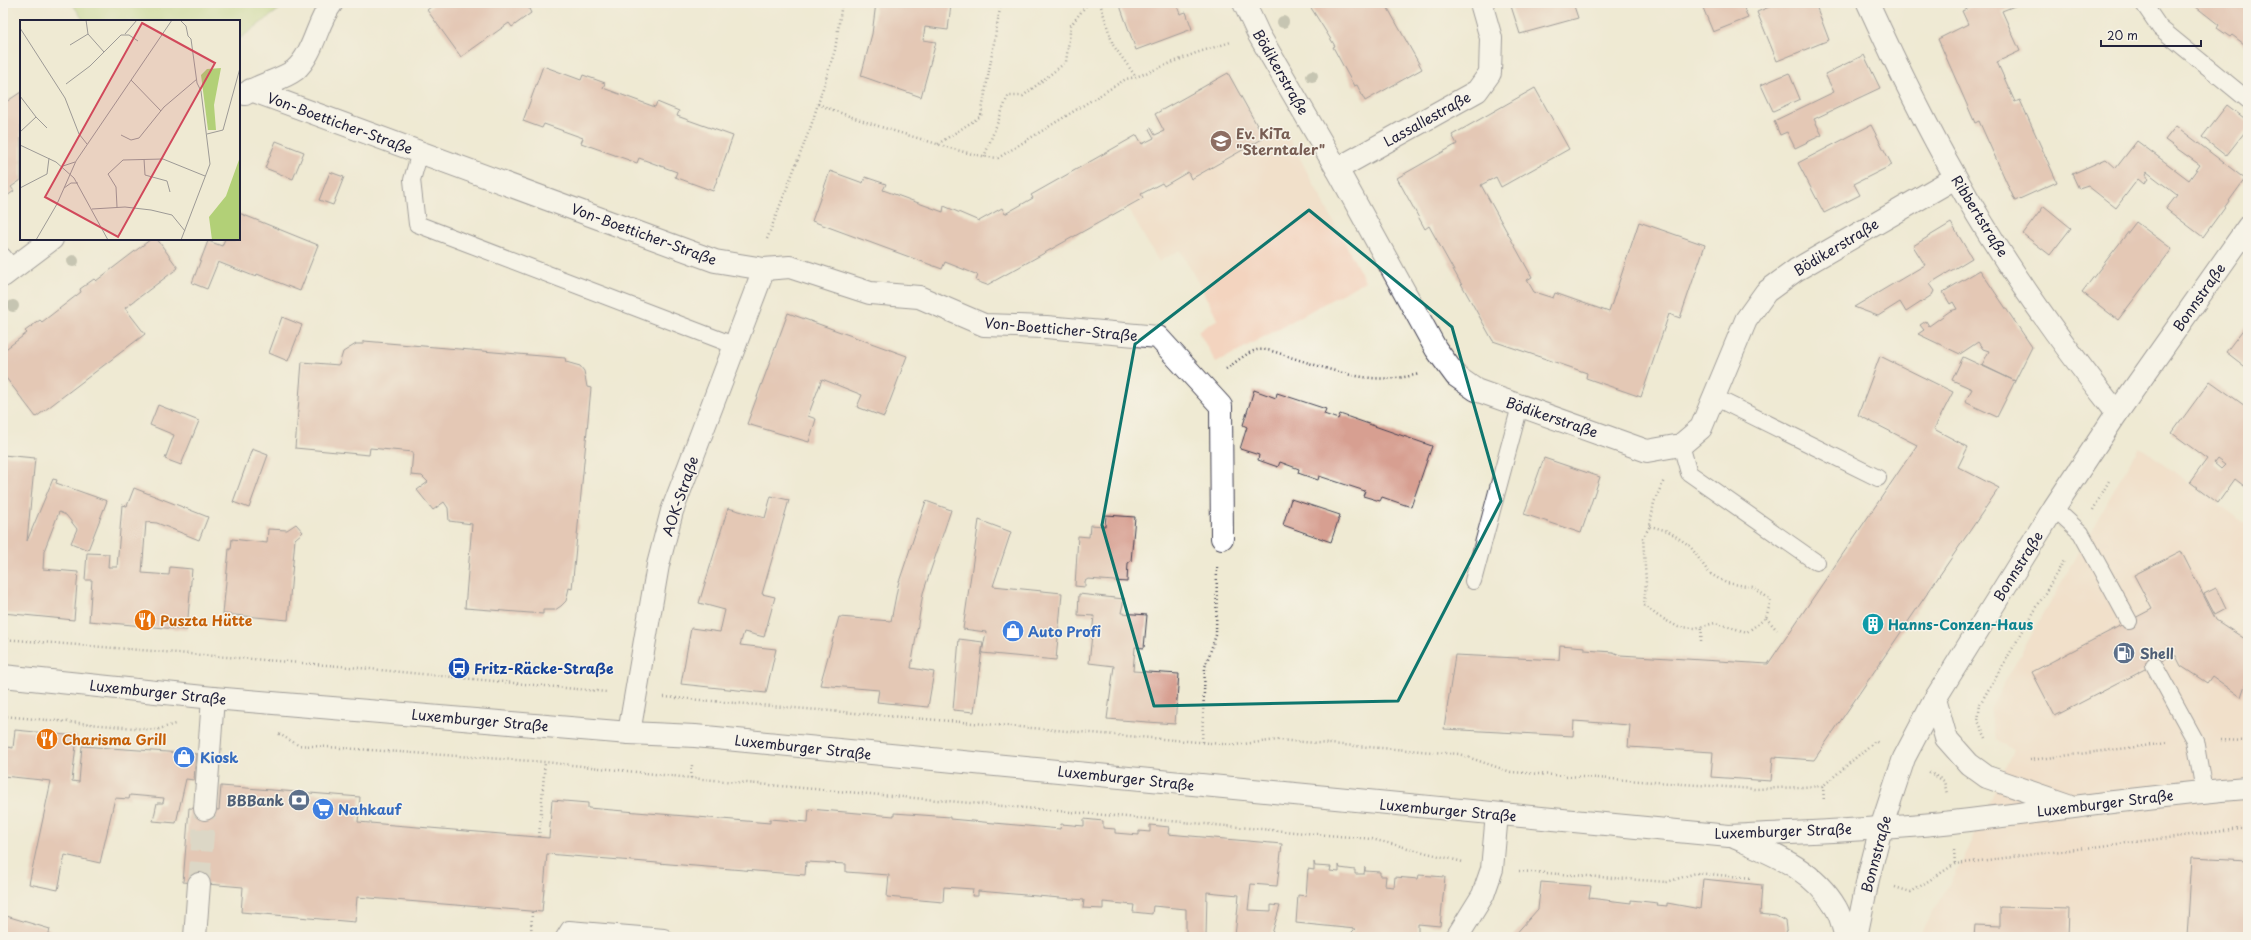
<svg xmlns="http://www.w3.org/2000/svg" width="2251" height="940" viewBox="0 0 2251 940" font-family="'Playpen Sans',sans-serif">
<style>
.built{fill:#f3d4bf}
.green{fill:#b2d077;stroke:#6a7959}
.building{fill:#d79f91;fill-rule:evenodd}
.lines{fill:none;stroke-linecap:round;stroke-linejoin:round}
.minor-tunnel{stroke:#c6c2b5;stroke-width:22;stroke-dasharray:22 11;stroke-linecap:butt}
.service-casing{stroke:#414052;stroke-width:18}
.minor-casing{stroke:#414052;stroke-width:24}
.tertiary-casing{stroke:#414052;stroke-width:24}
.path{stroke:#414052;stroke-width:2.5;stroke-dasharray:1 3;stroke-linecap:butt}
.service{stroke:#fff;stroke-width:16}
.minor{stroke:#fff;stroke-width:22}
.tertiary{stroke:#fff;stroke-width:22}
.tree{fill:#969989}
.marked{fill:none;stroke:#0f766e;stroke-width:3;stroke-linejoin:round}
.labels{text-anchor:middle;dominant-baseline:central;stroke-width:3;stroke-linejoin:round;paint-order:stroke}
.street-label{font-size:14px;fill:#22223b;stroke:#f7f3e8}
.education-label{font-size:14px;font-weight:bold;fill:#785e54;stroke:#f7f3e8;text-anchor:start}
.food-label{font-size:14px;font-weight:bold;fill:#c56008;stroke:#f7f3e8;text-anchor:start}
.culture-label{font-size:14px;font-weight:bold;fill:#0d838f;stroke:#f7f3e8;text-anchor:start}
.shop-label{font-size:14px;font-weight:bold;fill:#366cbe;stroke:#f7f3e8;text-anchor:start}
.service-label{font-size:14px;font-weight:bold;fill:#4e5e75;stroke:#f7f3e8;text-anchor:start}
.transit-label{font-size:14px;font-weight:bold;fill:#164399;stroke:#f7f3e8;text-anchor:start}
.inset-road{fill:none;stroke:#9d9a96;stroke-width:1}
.view{fill:#d1495b;fill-opacity:0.15;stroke:#d1495b;stroke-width:2}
.inset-edge{fill:none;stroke:#22223b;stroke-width:2}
</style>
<rect width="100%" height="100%" fill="#f7f3e8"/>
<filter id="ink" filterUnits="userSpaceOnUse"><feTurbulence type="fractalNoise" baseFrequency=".025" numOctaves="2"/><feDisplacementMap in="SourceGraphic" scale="8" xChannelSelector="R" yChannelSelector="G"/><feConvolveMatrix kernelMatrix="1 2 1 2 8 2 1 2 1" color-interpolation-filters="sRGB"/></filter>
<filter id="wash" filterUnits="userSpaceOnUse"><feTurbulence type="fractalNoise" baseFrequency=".012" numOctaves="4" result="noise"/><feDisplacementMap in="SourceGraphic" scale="16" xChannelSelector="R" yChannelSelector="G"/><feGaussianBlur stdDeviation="0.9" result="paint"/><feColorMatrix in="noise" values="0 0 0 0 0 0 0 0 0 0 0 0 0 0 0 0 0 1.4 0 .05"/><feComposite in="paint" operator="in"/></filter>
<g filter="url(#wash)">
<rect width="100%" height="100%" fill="#efead3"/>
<!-- built -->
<g class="built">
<polygon points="1283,126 1365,281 1216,363 1198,331 1218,319 1180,250 1159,262 1127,207"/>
<polygon points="2139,446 2248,526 2248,937 1918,937 1967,853 2013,750 1996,740 1990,708"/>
</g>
<!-- green -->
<polygon class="green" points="72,3 288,3 239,39 239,21 84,21"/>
<g id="blocks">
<!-- building -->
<g class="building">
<polygon points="436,3 537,3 529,9 531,13 512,27 509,23 461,57 427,10"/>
<polygon points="876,3 951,4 948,30 925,27 923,40 936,42 921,97 861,76 872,34"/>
<polygon points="1119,3 1176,3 1180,14 1186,12 1192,29 1136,50"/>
<polygon points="1308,3 1385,3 1422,69 1365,101 1357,85 1354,86 1333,47 1335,46"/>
<polygon points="1510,3 1573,3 1578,18 1520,34"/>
<polygon points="1701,3 1742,3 1748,18 1713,32"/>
<polygon points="1779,3 1815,3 1829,40 1777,61 1757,12"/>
<polygon points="1980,3 2016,3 2017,5 2002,11 2020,51 1997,62 2015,102 2020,100 2057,182 2015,201 1979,121 1975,123 1938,39 1968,24 1962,11"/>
<polygon points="2191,3 2248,3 2248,47 2232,35 2230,37 2217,28 2219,25"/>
<polygon points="1864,55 1880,88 1814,119 1822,135 1795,148 1787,132 1780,135 1774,121 1834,92 1825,74"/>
<polygon points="543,66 581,80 583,75 605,83 603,88 655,107 657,102 679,111 677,116 733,136 713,191 675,177 677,172 639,158 637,163 581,143 583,138 544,124 542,128 523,121"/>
<polygon points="1228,73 1264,138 1191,179 1188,172 1164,186 1162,183 1141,194 1143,198 987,285 976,281 978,275 945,262 942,269 812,221 830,171 863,183 865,177 886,184 883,190 943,212 944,206 979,221 1002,208 1005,214 1033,198 1031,195 1137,135 1142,144 1154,138 1149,129 1151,128 1155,135 1164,131 1155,114"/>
<polygon points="1789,73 1800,99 1773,111 1761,85"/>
<polygon points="1535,88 1569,149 1501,187 1496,177 1481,185 1532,277 1527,280 1534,292 1553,298 1555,293 1609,312 1639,222 1705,245 1680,318 1669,314 1641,397 1586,378 1587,373 1493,341 1429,226 1425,229 1397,178 1457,144 1452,135"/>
<polygon points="21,92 21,180 11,187 14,191 3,199 3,104"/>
<polygon points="2227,105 2248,121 2248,128 2226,156 2202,137"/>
<polygon points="1871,125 1892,165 1854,184 1860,195 1824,213 1798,163"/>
<polygon points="2176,126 2245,179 2203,237 2166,209 2177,195 2147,172 2145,175 2148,179 2144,184 2138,179 2116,208 2088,186 2079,189 2072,174 2106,159 2116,168 2137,141 2189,180 2200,165 2165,140"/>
<polygon points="276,141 304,152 293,179 265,168"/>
<polygon points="330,172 344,177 333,205 319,200"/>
<polygon points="2044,206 2071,228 2050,255 2023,234"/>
<polygon points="239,213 318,245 300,291 257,274 256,277 218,262 207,289 192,283 208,241 222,246 225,239 239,239"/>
<polygon points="2136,222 2172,249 2118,320 2082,292"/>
<polygon points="1951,223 1972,258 1929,284 1934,291 1932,295 1906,312 1900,302 1878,316 1854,307 1925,265 1913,246"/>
<polygon points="151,239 157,239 178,268 125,308 145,334 36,417 3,374 3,351 27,333 25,331 40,320 42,322 81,292 80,289 94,279 96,281"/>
<polygon points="1980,270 2032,347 2015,381 1982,365 1989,351 1983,349 1978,342 1960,354 1918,334 1924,330 1920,325 1926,321 1929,326 1950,311 1957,309 1953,302 1950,304 1943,292"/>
<polygon points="788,313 907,356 884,417 857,407 862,395 822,379 808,416 816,419 809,442 747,424"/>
<polygon points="282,317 302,325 288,361 269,353"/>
<polygon points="2248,323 2248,369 2226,352"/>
<polygon points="364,341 565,358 566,362 580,366 584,371 587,387 591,388 572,589 569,588 566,601 561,606 555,610 543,610 543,614 465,608 472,524 449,521 448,508 444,502 433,510 417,490 428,482 422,476 411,475 413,452 370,448 369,455 295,448 302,362 339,365 343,352 356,344 364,344"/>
<polygon points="1880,356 1953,392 1934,429 1968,447 1958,467 1999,488 1814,760 1773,757 1771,781 1711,777 1713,752 1628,747 1630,725 1574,721 1573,736 1444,729 1455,655 1559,660 1560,645 1585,647 1585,650 1613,652 1620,655 1768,664 1917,445 1858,415"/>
<polygon points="1963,357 2015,381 1997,417 1965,402 1972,389 1952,380"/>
<path d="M2210,381L2248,408V489L2235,479L2218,503L2190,482L2207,459L2172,433ZM2217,459L2225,465L2221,469L2214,463Z"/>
<polygon points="1254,390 1276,398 1277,393 1326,409 1324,414 1338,419 1340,414 1432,446 1411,507 1382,497 1380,501 1363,496 1365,491 1319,476 1318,480 1298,473 1299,469 1280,462 1278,467 1258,460 1259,455 1240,449 1247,427 1243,425"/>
<polygon points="158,405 199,421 181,465 165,459 174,435 150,425"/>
<polygon points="252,449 268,455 249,508 233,502"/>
<polygon points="3,455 35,458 27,541 53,479 57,480 56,483 107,501 88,550 71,543 77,529 66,515 59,512 44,551 43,569 78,572 74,620 3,613"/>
<polygon points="1544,458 1600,477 1581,533 1524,514"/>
<polygon points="134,488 208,517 199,540 157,523 146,522 142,573 169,575 170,567 192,569 187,630 89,621 92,580 85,580 87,553 109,554 108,567 117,567 122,505 127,506"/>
<polygon points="771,496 789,500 762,594 775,597 764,637 744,632 740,645 776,649 766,693 681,684 691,628 720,632 725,610 699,603 728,508 765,518"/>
<polygon points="1291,499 1340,515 1331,542 1283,525"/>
<polygon points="926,501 951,510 923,593 911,668 934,672 928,707 877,702 879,690 820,685 839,617 891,621 898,585"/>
<polygon points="1106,515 1135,517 1131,561 1128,563 1127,582 1088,579 1085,581 1085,587 1075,586 1078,536 1089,537 1090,525 1105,526"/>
<polygon points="979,520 1011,532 993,586 1062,593 1056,660 982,653 986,632 963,629"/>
<polygon points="296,524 303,532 295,539 288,620 223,614 229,549 231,549 232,539 267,543 268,529 287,530"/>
<polygon points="2181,551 2216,620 2248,641 2248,676 2241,697 2212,676 2207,683 2181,666 2175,654 2055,716 2032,672 2152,609 2134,575"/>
<polygon points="2216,588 2226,609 2215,615 2204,594"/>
<polygon points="1079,594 1124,599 1121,613 1147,615 1144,648 1135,647 1133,671 1179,674 1175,724 1107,719 1114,666 1089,663 1094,616 1078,615"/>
<polygon points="959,639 983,642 974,712 953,710"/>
<polygon points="15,730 77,736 72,781 79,782 82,746 196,754 194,780 186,779 176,823 153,821 157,803 163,803 164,798 130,795 129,799 115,798 100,863 65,855 58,890 29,884 51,781 3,776 3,746 13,748"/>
<polygon points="221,786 360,797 358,822 549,838 552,800 588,803 588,808 770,823 770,819 808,822 809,809 894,816 894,813 950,817 950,819 1060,829 1061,824 1084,826 1084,819 1103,821 1103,828 1115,829 1115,833 1139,835 1139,831 1150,832 1150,825 1169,827 1168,834 1282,844 1277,886 1251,884 1248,910 1271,911 1271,905 1280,906 1271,937 1235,937 1239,895 1207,892 1206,937 1186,937 1186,909 1153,906 1152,914 1133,912 1134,905 1103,902 1103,909 1083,908 1084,900 978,891 978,896 972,896 973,889 944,887 943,902 887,897 889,875 846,872 846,864 806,862 805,875 547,854 542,912 357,897 355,922 241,912 243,887 183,882 189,808 219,810"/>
<polygon points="2192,857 2248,860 2248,937 2187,937"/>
<polygon points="1314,862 1315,866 1331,867 1330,871 1339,872 1339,865 1340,868 1355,870 1355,874 1364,874 1365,867 1365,871 1380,872 1380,876 1386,876 1385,886 1394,887 1395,877 1418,879 1419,875 1445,877 1440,926 1418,924 1418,934 1421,934 1419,937 1347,937 1355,929 1296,923 1298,895 1306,896 1308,869 1314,870"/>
<polygon points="1703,879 1762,885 1760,914 1776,916 1785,921 1787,937 1513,937 1538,909 1541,882 1591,886 1589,898 1631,903 1631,900 1658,903 1657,905 1667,906 1667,903 1700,909"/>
<polygon points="2000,907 2069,909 2068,937 1974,937 1975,925 2000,926"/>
<polygon points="3,915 50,929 48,937 3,937"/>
</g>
</g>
</g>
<g filter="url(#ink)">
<use href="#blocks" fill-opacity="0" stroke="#414052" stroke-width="1"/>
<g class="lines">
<!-- minor-tunnel -->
<polyline class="minor-tunnel" points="199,884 205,809"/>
<!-- service casing -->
<g class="service-casing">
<g id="service">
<polyline points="2143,3 2160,28 2248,100"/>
<polyline points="420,152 412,180 417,224 736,346"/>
<polyline points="3,256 13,269"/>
<polyline points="1714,397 1878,478"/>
<polyline points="1681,445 1689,473 1816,562"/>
<polyline points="2054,508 2081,533 2129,621"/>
<polyline points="1473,581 1520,406"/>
<polyline points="2154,665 2195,740 2204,791"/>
<polyline points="564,937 569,929 664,937"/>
</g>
</g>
<!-- minor casing -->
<g class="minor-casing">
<g id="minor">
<polyline points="1244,3 1259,35 1337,169 1436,349 1456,376 1476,390 1647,451 1681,445 1701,428 1746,320 1766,292 1796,270 1955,178"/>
<path d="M1868,3C1895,62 1923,120 1955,176C2001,260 2058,339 2117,413"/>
<polyline points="251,90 715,261 764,269 790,267 870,293 919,297 984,325 1046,327 1158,337 1221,406 1222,538"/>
<path d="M245,94C260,84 282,80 295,70C315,52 316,23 332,3"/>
<polyline points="1337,169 1477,91 1490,73 1491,38 1481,3"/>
<polyline points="3,276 52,239"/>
<polyline points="629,733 658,565 672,511 764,269"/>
<polyline points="205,809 213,698"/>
<polyline points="1881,828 1904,758 1935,699 2054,508 2117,413 2248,227"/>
<polyline points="195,937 199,884"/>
<polyline points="1457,937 1483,895 1492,869 1497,814"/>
</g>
</g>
<!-- tertiary casing -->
<g class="tertiary-casing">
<g id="tertiary">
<path d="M3,676L213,698L629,733L695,736L1729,836C1804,832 1879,830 1953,822C2052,811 2149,795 2248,788"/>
<polyline points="1935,699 1946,738 1969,764 1987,777 2068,805"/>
<path d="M1736,838C1775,855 1813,869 1836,908C1841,916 1843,928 1846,937"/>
<polyline points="1856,937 1868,879 1881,828"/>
</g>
</g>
<!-- path -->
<g class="path">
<polyline points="1100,3 1113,45 1136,77"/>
<path d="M818,104C852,118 886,129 921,139C947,147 972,156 998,158L1126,79L1136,77L1196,53L1231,42"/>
<polyline points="938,144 981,116 1001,3"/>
<polyline points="984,157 1008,96 1023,96 1066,62 1071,25 1088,3"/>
<polyline points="767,239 811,126 835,50 842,3"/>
<path d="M1226,369C1235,363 1247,352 1257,350C1269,348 1283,355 1293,358C1338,372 1372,386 1419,374"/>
<polyline points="2093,510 2110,479"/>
<polyline points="1650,526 1668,531 1690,546 1709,573 1726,583 1753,587 1771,600 1766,618 1747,632 1715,623 1695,628 1678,627 1658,616 1644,605 1646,581 1643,538 1650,526 1654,502 1664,480"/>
<polyline points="1766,618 1777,630"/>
<polyline points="3,639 339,666 607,692"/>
<polyline points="1701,641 1702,626"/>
<polyline points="664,697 1234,745 1278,740 1459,754 1511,772 1755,789 1823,786 1875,741 1880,744"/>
<polyline points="3,716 156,730 175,724"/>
<polyline points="279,734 298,745 545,762 691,778 1372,839 1463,862"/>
<polyline points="1986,738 1978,721 1980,704 2065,559"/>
<polyline points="2221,740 2248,741"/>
<polyline points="1202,742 1205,667 1216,635 1217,566"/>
<polyline points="2030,760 2168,743"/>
<polyline points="1929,772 1944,781 1947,794"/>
<polyline points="691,778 692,765"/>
<polyline points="1823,786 1824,802"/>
<polyline points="539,837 545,762"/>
<polyline points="1954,850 1955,864"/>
<polyline points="1519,871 1667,882 1696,873 1753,878"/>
<polyline points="1895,887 1911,892 1955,864 2248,828"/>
<polyline points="531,937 532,911"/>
</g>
<!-- service -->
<use href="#service" class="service"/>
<!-- minor -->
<use href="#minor" class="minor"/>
<!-- tertiary -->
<use href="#tertiary" class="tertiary"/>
</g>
<!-- trees -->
<g class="tree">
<circle cx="1283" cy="22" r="6"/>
<circle cx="1312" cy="76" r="6"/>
<circle cx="73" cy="261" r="6"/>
<circle cx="13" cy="306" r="6"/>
</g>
</g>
<!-- marked area -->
<path d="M0 0H2251V940H0ZM1309,210L1452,327L1501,501L1398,701L1154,706L1102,525L1135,344Z" fill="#efead3" fill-opacity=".55" fill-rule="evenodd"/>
<path class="marked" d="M1309,210L1452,327L1501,501L1398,701L1154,706L1102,525L1135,344Z"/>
<!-- icons -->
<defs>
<g id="school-disc" transform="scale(1.15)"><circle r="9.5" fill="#8d6e63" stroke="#f7f3e8"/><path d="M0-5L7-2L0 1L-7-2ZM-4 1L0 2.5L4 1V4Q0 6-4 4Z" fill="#fff"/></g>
<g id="restaurant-disc" transform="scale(1.15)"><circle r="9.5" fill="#e8710a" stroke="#f7f3e8"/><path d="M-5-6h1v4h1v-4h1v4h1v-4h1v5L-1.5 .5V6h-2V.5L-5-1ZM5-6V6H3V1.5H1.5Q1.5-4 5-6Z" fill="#fff"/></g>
<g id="building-disc" transform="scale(1.15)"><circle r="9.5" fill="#0f9aa8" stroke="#f7f3e8"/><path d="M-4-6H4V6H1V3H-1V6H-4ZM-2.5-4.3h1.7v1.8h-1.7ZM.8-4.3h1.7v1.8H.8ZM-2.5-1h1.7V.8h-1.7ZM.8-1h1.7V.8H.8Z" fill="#fff"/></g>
<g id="shop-disc" transform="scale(1.15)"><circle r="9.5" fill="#3f7fe0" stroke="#f7f3e8"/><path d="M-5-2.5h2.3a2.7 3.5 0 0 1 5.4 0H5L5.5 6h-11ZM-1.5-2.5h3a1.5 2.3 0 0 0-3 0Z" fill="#fff"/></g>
<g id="fuel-disc" transform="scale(1.15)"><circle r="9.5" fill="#5c6f8a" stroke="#f7f3e8"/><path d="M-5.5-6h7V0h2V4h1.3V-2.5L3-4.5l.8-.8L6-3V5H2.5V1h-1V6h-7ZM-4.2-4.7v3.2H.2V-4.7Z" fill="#fff"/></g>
<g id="bus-disc" transform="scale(1.15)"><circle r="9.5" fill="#1a4fb4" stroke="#f7f3e8"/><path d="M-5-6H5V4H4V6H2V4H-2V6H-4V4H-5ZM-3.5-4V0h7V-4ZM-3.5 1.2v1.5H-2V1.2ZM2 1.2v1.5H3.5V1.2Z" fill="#fff"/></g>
<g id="bank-disc" transform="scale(1.15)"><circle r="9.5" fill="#5c6f8a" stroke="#f7f3e8"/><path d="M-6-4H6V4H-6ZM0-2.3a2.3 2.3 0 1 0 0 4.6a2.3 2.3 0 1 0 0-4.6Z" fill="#fff"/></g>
<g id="supermarket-disc" transform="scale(1.15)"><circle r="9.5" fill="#3f7fe0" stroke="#f7f3e8"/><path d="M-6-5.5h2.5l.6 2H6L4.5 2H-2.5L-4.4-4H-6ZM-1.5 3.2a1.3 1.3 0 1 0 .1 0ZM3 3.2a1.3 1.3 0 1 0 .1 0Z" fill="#fff"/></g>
</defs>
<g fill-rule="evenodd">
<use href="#school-disc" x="1221" y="141"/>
<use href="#restaurant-disc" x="145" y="620"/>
<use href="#building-disc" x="1873" y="624"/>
<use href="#shop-disc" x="1013" y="631"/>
<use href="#fuel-disc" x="2124" y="653"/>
<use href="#bus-disc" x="459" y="668"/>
<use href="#restaurant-disc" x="47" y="739"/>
<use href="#shop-disc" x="184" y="757"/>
<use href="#bank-disc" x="299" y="800"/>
<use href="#supermarket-disc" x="323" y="809"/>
</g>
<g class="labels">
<!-- street labels -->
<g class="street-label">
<text transform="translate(1281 72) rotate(60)">Bödikerstraße</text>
<text transform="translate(1427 119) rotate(-29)">Lassallestraße</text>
<text transform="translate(340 123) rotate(20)">Von-Boetticher-Straße</text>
<text transform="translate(1980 216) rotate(58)">Ribbertstraße</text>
<text transform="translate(644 234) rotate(20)">Von-Boetticher-Straße</text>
<text transform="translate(1836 247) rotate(-31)">Bödikerstraße</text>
<text transform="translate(2199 297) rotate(-55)">Bonnstraße</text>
<text transform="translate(1061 329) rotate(5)">Von-Boetticher-Straße</text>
<text transform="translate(1552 417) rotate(19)">Bödikerstraße</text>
<text transform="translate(680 496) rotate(-71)">AOK-Straße</text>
<text transform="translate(2018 566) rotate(-58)">Bonnstraße</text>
<text transform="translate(158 692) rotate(6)">Luxemburger Straße</text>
<text transform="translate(480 720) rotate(5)">Luxemburger Straße</text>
<text transform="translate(803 747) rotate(6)">Luxemburger Straße</text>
<text transform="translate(1126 778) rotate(6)">Luxemburger Straße</text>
<text transform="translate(2105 803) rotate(-7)">Luxemburger Straße</text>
<text transform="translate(1448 810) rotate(5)">Luxemburger Straße</text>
<text transform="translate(1783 831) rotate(-2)">Luxemburger Straße</text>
<text transform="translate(1876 854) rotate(-75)">Bonnstraße</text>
</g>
<!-- education labels -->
<g class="education-label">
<text x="1236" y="133">Ev. KiTa<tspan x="1236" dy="16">"Sterntaler"</tspan></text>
</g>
<!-- food labels -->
<g class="food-label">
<text x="160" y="620">Puszta Hütte</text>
<text x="62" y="739">Charisma Grill</text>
</g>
<!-- culture labels -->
<g class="culture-label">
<text x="1888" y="624">Hanns-Conzen-Haus</text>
</g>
<!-- shop labels -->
<g class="shop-label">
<text x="1028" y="631">Auto Profi</text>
<text x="200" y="757">Kiosk</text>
<text x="338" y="809">Nahkauf</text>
</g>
<!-- service labels -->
<g class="service-label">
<text x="2140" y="653">Shell</text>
<text x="284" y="800" text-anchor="end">BBBank</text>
</g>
<!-- transit labels -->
<g class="transit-label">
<text x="474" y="668">Fritz-Räcke-Straße</text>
</g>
</g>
<!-- overview -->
<g transform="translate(20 20)">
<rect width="220" height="220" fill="#efead3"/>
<path d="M201,48L194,85L196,110H188L181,55L187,49ZM220,137V220H192L189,197L206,176Z" fill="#b2d077"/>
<path class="inset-road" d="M66,0L68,14M160,0L166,6L168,16L171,19L177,63L181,71L190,144L161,220M0,8L45,78L59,114L67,124M68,14L84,32M105,14L117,0M50,25L68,14M111,60L141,91M46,64L70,46L101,15H109L118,21M0,76L16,97L0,112M16,97L27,108M187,114L203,110L220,48M101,115L111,120L119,118L144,87L177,59M0,125L36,142L54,158L88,220M124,139L125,155L147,161L150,172M43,146L55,142M0,168L27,154L29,138M44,168L51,163H58M97,187L96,167L88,154L103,140L143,139L185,156M72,189L105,187L131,190L152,195L165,211M16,220L37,184L56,141L152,0"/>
<path class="view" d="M122,3L195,43L98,217L25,177Z"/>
<rect width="220" height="220" class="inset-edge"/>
</g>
<!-- margin -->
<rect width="2251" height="940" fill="none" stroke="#f7f3e8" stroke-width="16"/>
<!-- scale -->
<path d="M2101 40v6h100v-6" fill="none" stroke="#22223b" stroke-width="2"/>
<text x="2107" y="40" font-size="12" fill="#22223b" stroke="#f7f3e8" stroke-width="3" paint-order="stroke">20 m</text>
</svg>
